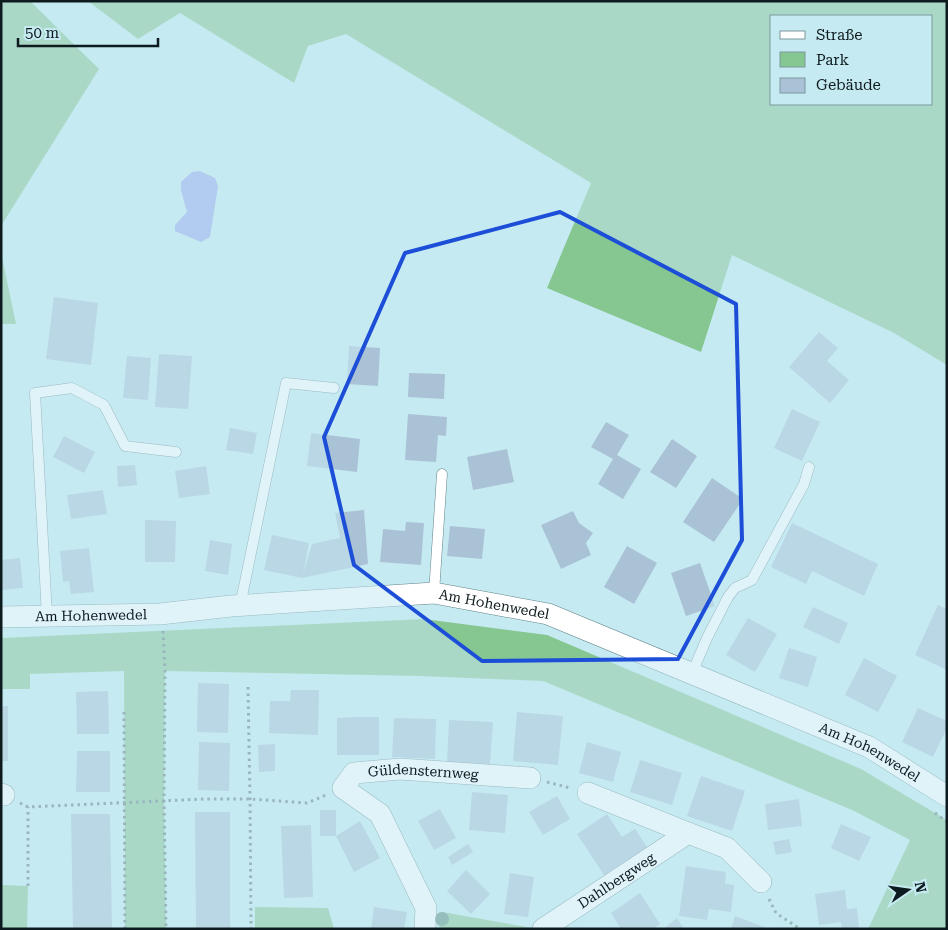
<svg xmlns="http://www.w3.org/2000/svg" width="948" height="930" viewBox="0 0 948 930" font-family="'Roboto Serif',serif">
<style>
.green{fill:#85c691;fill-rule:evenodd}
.water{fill:#9aa7ed}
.building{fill:#aac2d6}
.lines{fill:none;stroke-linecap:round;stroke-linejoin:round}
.service-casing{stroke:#618289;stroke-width:11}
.minor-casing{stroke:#618289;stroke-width:22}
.path{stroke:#62797f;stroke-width:3;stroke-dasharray:2.5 4;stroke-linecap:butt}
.service{stroke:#fff;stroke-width:10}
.minor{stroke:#fff;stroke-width:21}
.tree{fill:#5c897a}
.marked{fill:none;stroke:#1d4ed8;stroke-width:4;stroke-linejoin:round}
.labels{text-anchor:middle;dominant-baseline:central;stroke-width:4.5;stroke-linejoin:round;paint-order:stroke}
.street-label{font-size:14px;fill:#0e1b1e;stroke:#c6eaf2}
</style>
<rect width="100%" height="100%" fill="#c6eaf2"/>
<!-- green -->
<g class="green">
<polygon points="1,1 30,1 99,69 1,226"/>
<path d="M88,1H947V365L894,333L732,255L701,352L547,288L591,183L346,34L308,46L294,83L180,13L138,39ZM932,16V104H772V16Z"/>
<polygon points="1,252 16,324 1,324"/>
<polygon points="424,619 547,635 861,769 947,820 947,929 868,929 910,840 852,810 543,681 420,676 165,671 164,801 166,929 125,929 124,671 30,674 30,689 1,689 1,638"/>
<polygon points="1,885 28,886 27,929 1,929"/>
<polygon points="255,907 328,908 334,929 255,929"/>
<polygon points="442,912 532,928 531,929 439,929"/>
</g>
<!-- water -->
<polygon class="water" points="200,171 215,178 218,186 210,237 201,242 175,231 175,225 187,212 181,190 181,182 192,172"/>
<!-- building -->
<g class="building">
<polygon points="54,297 98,303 91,365 46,359"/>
<polygon points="819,332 838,348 827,361 849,380 830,403 789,367"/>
<polygon points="349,346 380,348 378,386 347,384"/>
<polygon points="159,354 192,356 188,409 155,407"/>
<polygon points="127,356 151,358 148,400 123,398"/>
<polygon points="409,373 445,374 444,399 408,397"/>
<polygon points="792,409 820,422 802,461 774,448"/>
<polygon points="408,414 447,417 446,436 438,435 436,462 405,460"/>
<polygon points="606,422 629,435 617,455 641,469 623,499 598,484 613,459 591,447"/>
<polygon points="230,428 257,433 253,454 226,450"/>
<polygon points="311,433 360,439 357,472 307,466"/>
<polygon points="64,436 95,452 84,473 53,457"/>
<polygon points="672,439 697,456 676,488 650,472"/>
<polygon points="507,449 514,482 473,490 467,457"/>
<polygon points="135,465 137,485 118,487 117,466"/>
<polygon points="206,466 210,494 179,498 175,471"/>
<polygon points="712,478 743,499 714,542 683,522"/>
<polygon points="103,490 107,514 71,519 67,495"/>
<polygon points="364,510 368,564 302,578 264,570 272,535 309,543 303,574 312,544 340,538 335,513"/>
<polygon points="573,511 579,523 593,533 586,543 591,555 561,569 541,525"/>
<polygon points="145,520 176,521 175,562 145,562"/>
<polygon points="406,522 424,523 421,565 380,562 383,529 405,531"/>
<polygon points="792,523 878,564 864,596 812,571 806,584 771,567"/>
<polygon points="450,526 485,529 482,559 447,556"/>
<polygon points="210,540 232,544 228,575 205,571"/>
<polygon points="627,546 657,563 634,604 604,587"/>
<polygon points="89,548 94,592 71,594 69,581 63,582 60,551"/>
<polygon points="20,558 23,588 1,590 1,560"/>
<polygon points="700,563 715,606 686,616 671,573"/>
<polygon points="938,605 947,609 947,670 915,655"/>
<polygon points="813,607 848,623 839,644 803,627"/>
<polygon points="748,618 777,634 755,672 726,655"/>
<polygon points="789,648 817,657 808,687 779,678"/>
<polygon points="864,658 897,676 878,712 845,695"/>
<polygon points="198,683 229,684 228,733 197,732"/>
<polygon points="291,690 319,690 318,735 269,733 270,701 290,701"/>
<polygon points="108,691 109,734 77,734 76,692"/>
<rect x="1" y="706" width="7" height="55"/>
<polygon points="918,708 947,721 947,728 933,757 902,742"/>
<polygon points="517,712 563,716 558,765 513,761"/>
<polygon points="358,717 379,717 379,755 337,755 337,718"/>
<polygon points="394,718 436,719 435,759 392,757"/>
<polygon points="449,720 493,722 490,764 447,762"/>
<polygon points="199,742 230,743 229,791 198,790"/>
<polygon points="587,742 621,752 613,782 579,773"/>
<polygon points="275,744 275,771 259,772 258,745"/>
<polygon points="77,751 110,751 110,792 76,792"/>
<polygon points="640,760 682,773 672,805 630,792"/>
<polygon points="701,776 745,791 732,831 687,816"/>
<polygon points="472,792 508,795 505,833 469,830"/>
<polygon points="557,796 570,819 543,835 529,812"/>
<polygon points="799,799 802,826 768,830 765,804"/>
<polygon points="440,809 456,838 434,850 418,821"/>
<polygon points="320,810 336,810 336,836 360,821 380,858 354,872 336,836 320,836"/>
<polygon points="195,812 230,812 230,929 196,929"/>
<polygon points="71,814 110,814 112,929 73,929"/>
<polygon points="607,814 622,837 635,829 647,847 604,875 577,834"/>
<polygon points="841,824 871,837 859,861 831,848"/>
<polygon points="311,825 313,897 284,898 281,826"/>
<polygon points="789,839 792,852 776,855 773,842"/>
<polygon points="468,844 473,852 452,865 448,857"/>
<polygon points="686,866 726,872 725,884 734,885 731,912 709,909 707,920 679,916"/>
<polygon points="466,870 490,894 471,914 447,891"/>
<polygon points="510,873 534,877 528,917 504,914"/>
<polygon points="845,890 847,909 857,908 859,929 842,929 841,922 819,925 815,894"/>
<polygon points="640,893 660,924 653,929 621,929 611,913"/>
<polygon points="374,907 407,912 404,929 371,929"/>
<polygon points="735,916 769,929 731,929"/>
<polygon points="677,918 684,929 663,929"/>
</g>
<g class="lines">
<!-- service casing -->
<g class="service-casing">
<g id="service">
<polyline points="434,593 442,474"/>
<polyline points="240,606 286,383 334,388"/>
<polyline points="47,616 35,393 72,388 104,405 125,446 176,452"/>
<polyline points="692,673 707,638 728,597 735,588 752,580 804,484 809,467"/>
</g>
</g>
<!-- minor casing -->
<g class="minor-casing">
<g id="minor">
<path id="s1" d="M1,617L160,614L231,606L434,593L548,614L869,747L947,796"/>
<polyline points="588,793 688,833"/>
<polyline points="1,794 4,795"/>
<path id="s2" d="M425,929L426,908L380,814L343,788L354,773L400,769L530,778"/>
<path id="s3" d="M543,929L688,833L727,848L761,882"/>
</g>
</g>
<!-- path -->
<g class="path">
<polyline points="163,631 165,671 164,801 166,929"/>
<polyline points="248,687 250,799 251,929"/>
<polyline points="124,712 125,929"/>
<polyline points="547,782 570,788"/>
<polyline points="20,803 28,807 204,799 250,799 307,803 326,795"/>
<polyline points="935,813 947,822"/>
<polyline points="28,886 28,807"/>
<polyline points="769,899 776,913 800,929"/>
</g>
<!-- service -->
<use href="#service" class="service"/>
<!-- minor -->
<use href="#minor" class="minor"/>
</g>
<!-- trees -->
<circle class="tree" cx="442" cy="919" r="7"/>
<!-- marked area -->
<path d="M0 0H948V930H0ZM560,212L736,304L742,540L678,659L482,661L354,565L324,437L405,253Z" fill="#c6eaf2" fill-opacity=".55" fill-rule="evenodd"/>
<path class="marked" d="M560,212L736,304L742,540L678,659L482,661L354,565L324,437L405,253Z"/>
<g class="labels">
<!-- street labels -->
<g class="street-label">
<text stroke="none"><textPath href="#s1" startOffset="495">Am Hohenwedel</textPath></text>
<text stroke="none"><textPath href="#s1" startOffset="90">Am Hohenwedel</textPath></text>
<text stroke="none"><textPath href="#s1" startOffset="900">Am Hohenwedel</textPath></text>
<text stroke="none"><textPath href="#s2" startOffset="259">Güldensternweg</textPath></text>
<text stroke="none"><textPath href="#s3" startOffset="88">Dahlbergweg</textPath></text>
</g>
</g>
<!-- border -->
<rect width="948" height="930" fill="none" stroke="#0e1b1e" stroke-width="5"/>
<!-- legend -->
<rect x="770" y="15" width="162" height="90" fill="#c6eaf2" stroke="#7c979d"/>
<rect x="780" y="31" width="25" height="8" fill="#ffffff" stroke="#7c979d"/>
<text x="816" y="40" font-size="15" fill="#0e1b1e">Straße</text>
<rect x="780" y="52" width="25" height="15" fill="#85c691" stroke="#7c979d"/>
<text x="816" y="65" font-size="15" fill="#0e1b1e">Park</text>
<rect x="780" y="78" width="25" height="15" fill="#aac2d6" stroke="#7c979d"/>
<text x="816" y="90" font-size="15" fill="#0e1b1e">Gebäude</text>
<!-- north arrow -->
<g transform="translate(908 890) rotate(77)" stroke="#c6eaf2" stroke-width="4" paint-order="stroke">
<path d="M0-4L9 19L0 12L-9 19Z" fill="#0e1b1e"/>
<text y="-8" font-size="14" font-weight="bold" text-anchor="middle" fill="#0e1b1e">N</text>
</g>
<!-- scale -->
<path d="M18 38v8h140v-8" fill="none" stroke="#0e1b1e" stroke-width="2.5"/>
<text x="25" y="38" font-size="15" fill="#0e1b1e" stroke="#c6eaf2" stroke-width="4" paint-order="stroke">50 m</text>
</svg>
